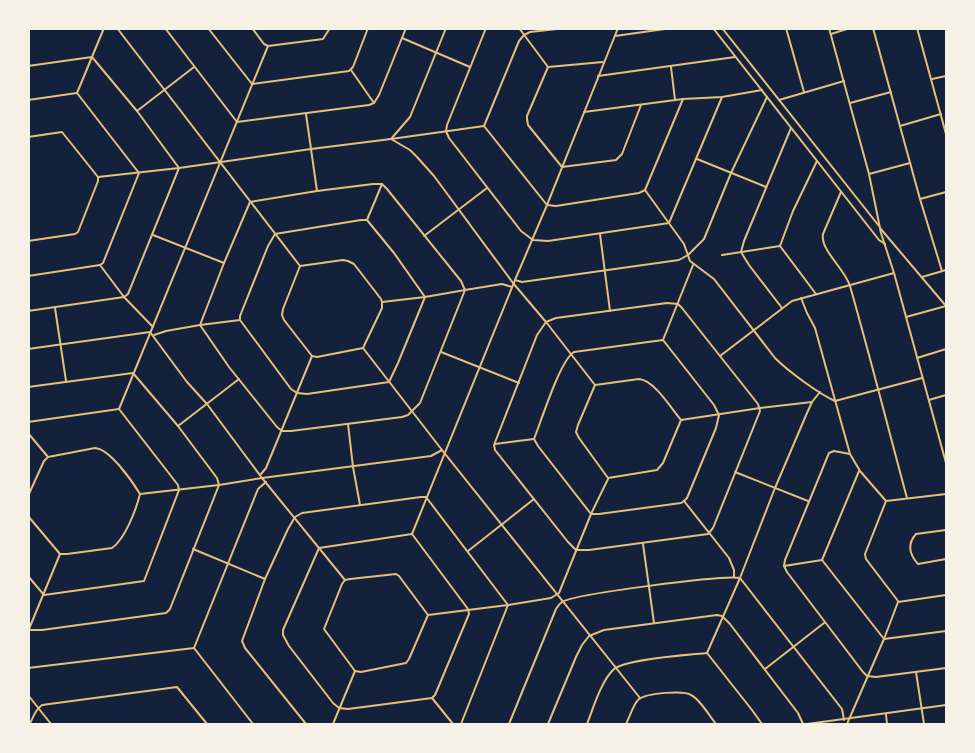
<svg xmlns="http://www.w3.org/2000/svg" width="975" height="753" viewBox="0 0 975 753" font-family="'Archivo Narrow',sans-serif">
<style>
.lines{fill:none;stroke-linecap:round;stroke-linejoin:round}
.minor{stroke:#e5c07b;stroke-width:2}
.tertiary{stroke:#e5c07b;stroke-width:2}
</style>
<rect width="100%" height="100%" fill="#14213d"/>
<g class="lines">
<!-- minor -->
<g class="minor">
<polyline points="165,28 237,122 369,105 374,103 379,95 406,28"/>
<polyline points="208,28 252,84 349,71 353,67 368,28"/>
<polyline points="252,28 264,44 268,46 323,39 330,28"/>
<polyline points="486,28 447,125 446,131 449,138 521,231 533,240 548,241 669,223 722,97"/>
<polyline points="519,28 548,67"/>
<polyline points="786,28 804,92"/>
<polyline points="873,28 920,199 942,271"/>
<polyline points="917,28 946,134"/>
<polyline points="831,34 850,28"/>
<polyline points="615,36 672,28"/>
<polyline points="402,38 470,67"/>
<polyline points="603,62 548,67 527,116 527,119 528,125 562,167 616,160 622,154 641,105"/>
<polyline points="28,66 92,57 137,111 179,168 128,294 124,297"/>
<polyline points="671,67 675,100"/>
<polyline points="351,70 374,103"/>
<polyline points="598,76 735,57"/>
<polyline points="932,79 946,76"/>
<polyline points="77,93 139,173 103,263 100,265"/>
<polyline points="77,93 104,28"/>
<polyline points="28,100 77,93"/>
<polyline points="779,100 844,81"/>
<polyline points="850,103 891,92"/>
<polyline points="137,111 194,67"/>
<polyline points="584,112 683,99 722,97 762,90"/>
<polyline points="306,114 317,191"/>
<polyline points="484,126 543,200 547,205 556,206 639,193 645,190 683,99"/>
<polyline points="484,126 519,41 524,35 530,32 566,28"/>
<polyline points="900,126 941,114"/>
<polyline points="28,137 62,132 98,177 98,181 78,232 75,234 28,241"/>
<polyline points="391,139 410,150 417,157 434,176 513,283 546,322 595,385"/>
<polyline points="391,139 410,117 446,28"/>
<polyline points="697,159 766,187"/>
<polyline points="869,174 910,163"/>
<polyline points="98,177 179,168 311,149 391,139 484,126"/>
<path d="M645,190L684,244L690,261L714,279L775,358C788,371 819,394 835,401L922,378"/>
<path d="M841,192L823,234C820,250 845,269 850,286C870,356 888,428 907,498"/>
<polyline points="920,199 946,192"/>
<polyline points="367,220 382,184"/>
<polyline points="880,228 946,306"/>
<polyline points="600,234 610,311"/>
<polyline points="153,235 224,263"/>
<polyline points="424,236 487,188"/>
<polyline points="722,255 780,246"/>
<polyline points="100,265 124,297 153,327"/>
<polyline points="28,276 100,265"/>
<polyline points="922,277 946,270"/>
<polyline points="515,280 522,282 679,260 688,255 704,239 731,173 767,97"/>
<polyline points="465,290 420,403 408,415 402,417 291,431 282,431 277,427 229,367 200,325 224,263 250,202 317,191 373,184 382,184 387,189 461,281 465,290 502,284 512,287"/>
<polyline points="816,294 780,246 793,211 817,161"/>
<polyline points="801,298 807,313 815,328 850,454 860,471 886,501 946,494"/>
<polyline points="382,302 425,297 465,290"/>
<polygon points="667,303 678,304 682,308 758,404 760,411 713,528 708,534 589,550 576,550 568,542 495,450 494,445 537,335 546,322 556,318"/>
<polyline points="55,308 66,381"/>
<polyline points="782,308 749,265 741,252 744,241 791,128"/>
<polyline points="28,311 124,297"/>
<polyline points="906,317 946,306"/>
<polyline points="240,320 240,316 268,246 275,234 361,220 367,220 394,253 425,297"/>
<polyline points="240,320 291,389 297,393 307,394 389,382 398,363 425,297"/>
<polyline points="154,335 166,331 200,325 240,320"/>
<path d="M663,340L714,405L719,415L716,428L687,498L684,501L681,503L599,514H591L538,446L534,439C541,422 560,360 574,352Z"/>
<polyline points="663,340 693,265"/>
<polyline points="28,349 150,332 187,382 207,404 262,478 345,580"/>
<polyline points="441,352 519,383"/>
<polyline points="720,356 792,301 894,273"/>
<polyline points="917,358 946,349"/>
<path d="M639,379C654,380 671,408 681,420L663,463L657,470L608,478L579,438L576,432L578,425L595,385Z"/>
<polyline points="28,387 133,373 178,426 217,478 219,485 170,609 166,613 42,630 28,630"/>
<polyline points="929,400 946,395"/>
<polyline points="119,409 268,46"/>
<polyline points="681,420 760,408 812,402"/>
<polyline points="28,422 119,409"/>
<polyline points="348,424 353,467 360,505"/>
<polyline points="178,426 239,379"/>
<polyline points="28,433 48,457"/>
<polyline points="495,444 534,439"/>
<polyline points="850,454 834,451 829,453 785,560 784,566 787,572 863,672 867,676 876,677 946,668"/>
<polyline points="859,471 822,560 884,639 946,631"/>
<polyline points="735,472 808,501"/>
<polyline points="261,474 266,468 312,356"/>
<polyline points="140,494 219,485 262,478 431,456 442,450"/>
<path d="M28,496L44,461L48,457L95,448C110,449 132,481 140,494C136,510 125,539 112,548L67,554H60L28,516"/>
<polyline points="426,497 508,605 428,615"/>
<polyline points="684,501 729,558 734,570 734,577"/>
<polyline points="886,501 865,554 866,559 898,601"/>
<path d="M946,530L916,534C907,544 909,554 918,564L946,559"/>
<polygon points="412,534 468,609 469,614 435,695 432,698 348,709 339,708 333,703 289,646 283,635 283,630 319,548"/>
<polyline points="412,534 515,280 547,205 618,28"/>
<polyline points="643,544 654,623"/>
<polyline points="193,549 265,579"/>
<polyline points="468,551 534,499"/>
<polyline points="784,566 822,560"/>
<polygon points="396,574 399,576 428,615 409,659 406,663 361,672 355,671 324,629 342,584 345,580 350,579"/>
<polyline points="28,576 44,595 144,581 179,490 178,485 119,409"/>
<polyline points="740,578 842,709 844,720"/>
<polyline points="898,602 946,595"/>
<polyline points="29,629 60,554"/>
<polyline points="194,648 258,489 266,482"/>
<polyline points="194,648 253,724"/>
<polyline points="707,653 740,578 775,488 807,413 812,402 820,392"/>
<polyline points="28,668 194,648"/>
<polyline points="765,669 824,623"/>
<polyline points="916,672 924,724"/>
<polyline points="432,698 453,724"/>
<polyline points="886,714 887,724"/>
<path d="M30,724C33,717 35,710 42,705L177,687L207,724"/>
<polyline points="157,724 162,724"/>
<polyline points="306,724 245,648 242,641 265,579 288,529 295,517 302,513 421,497 426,497"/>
<polyline points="333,724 355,671"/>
<polyline points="461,724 508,605 551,598 559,593 591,514 608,479"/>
<path d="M509,724L556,609C558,606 559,604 562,602C574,594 723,575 740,578"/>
<polyline points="548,724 576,657 582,645 589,636 604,630 717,615 722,616 730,624 798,713 803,724"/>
<path d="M587,724C593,709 601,681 614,669C626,659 688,655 707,653L752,710L762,724"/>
<polyline points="807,724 946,705"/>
<polyline points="847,724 884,639 898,602"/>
</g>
<!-- tertiary -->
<g class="tertiary">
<polyline points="117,28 300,266"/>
<polyline points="713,28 879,240 885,244"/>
<polyline points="722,28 879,226"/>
<polyline points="829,28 869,174 881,233 894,273 946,463"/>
<polygon points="343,260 348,261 354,264 381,299 382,302 382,308 363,348 317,357 312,356 284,320 282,315 283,309 300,266"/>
<polyline points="363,348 442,450 640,698"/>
<polyline points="28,695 51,724"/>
<path d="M626,724C630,717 633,704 639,699C647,693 684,690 691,695C700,699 710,717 716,724"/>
</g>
</g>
<!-- border -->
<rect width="975" height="753" fill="none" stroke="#f6f1e7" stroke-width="60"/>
</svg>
